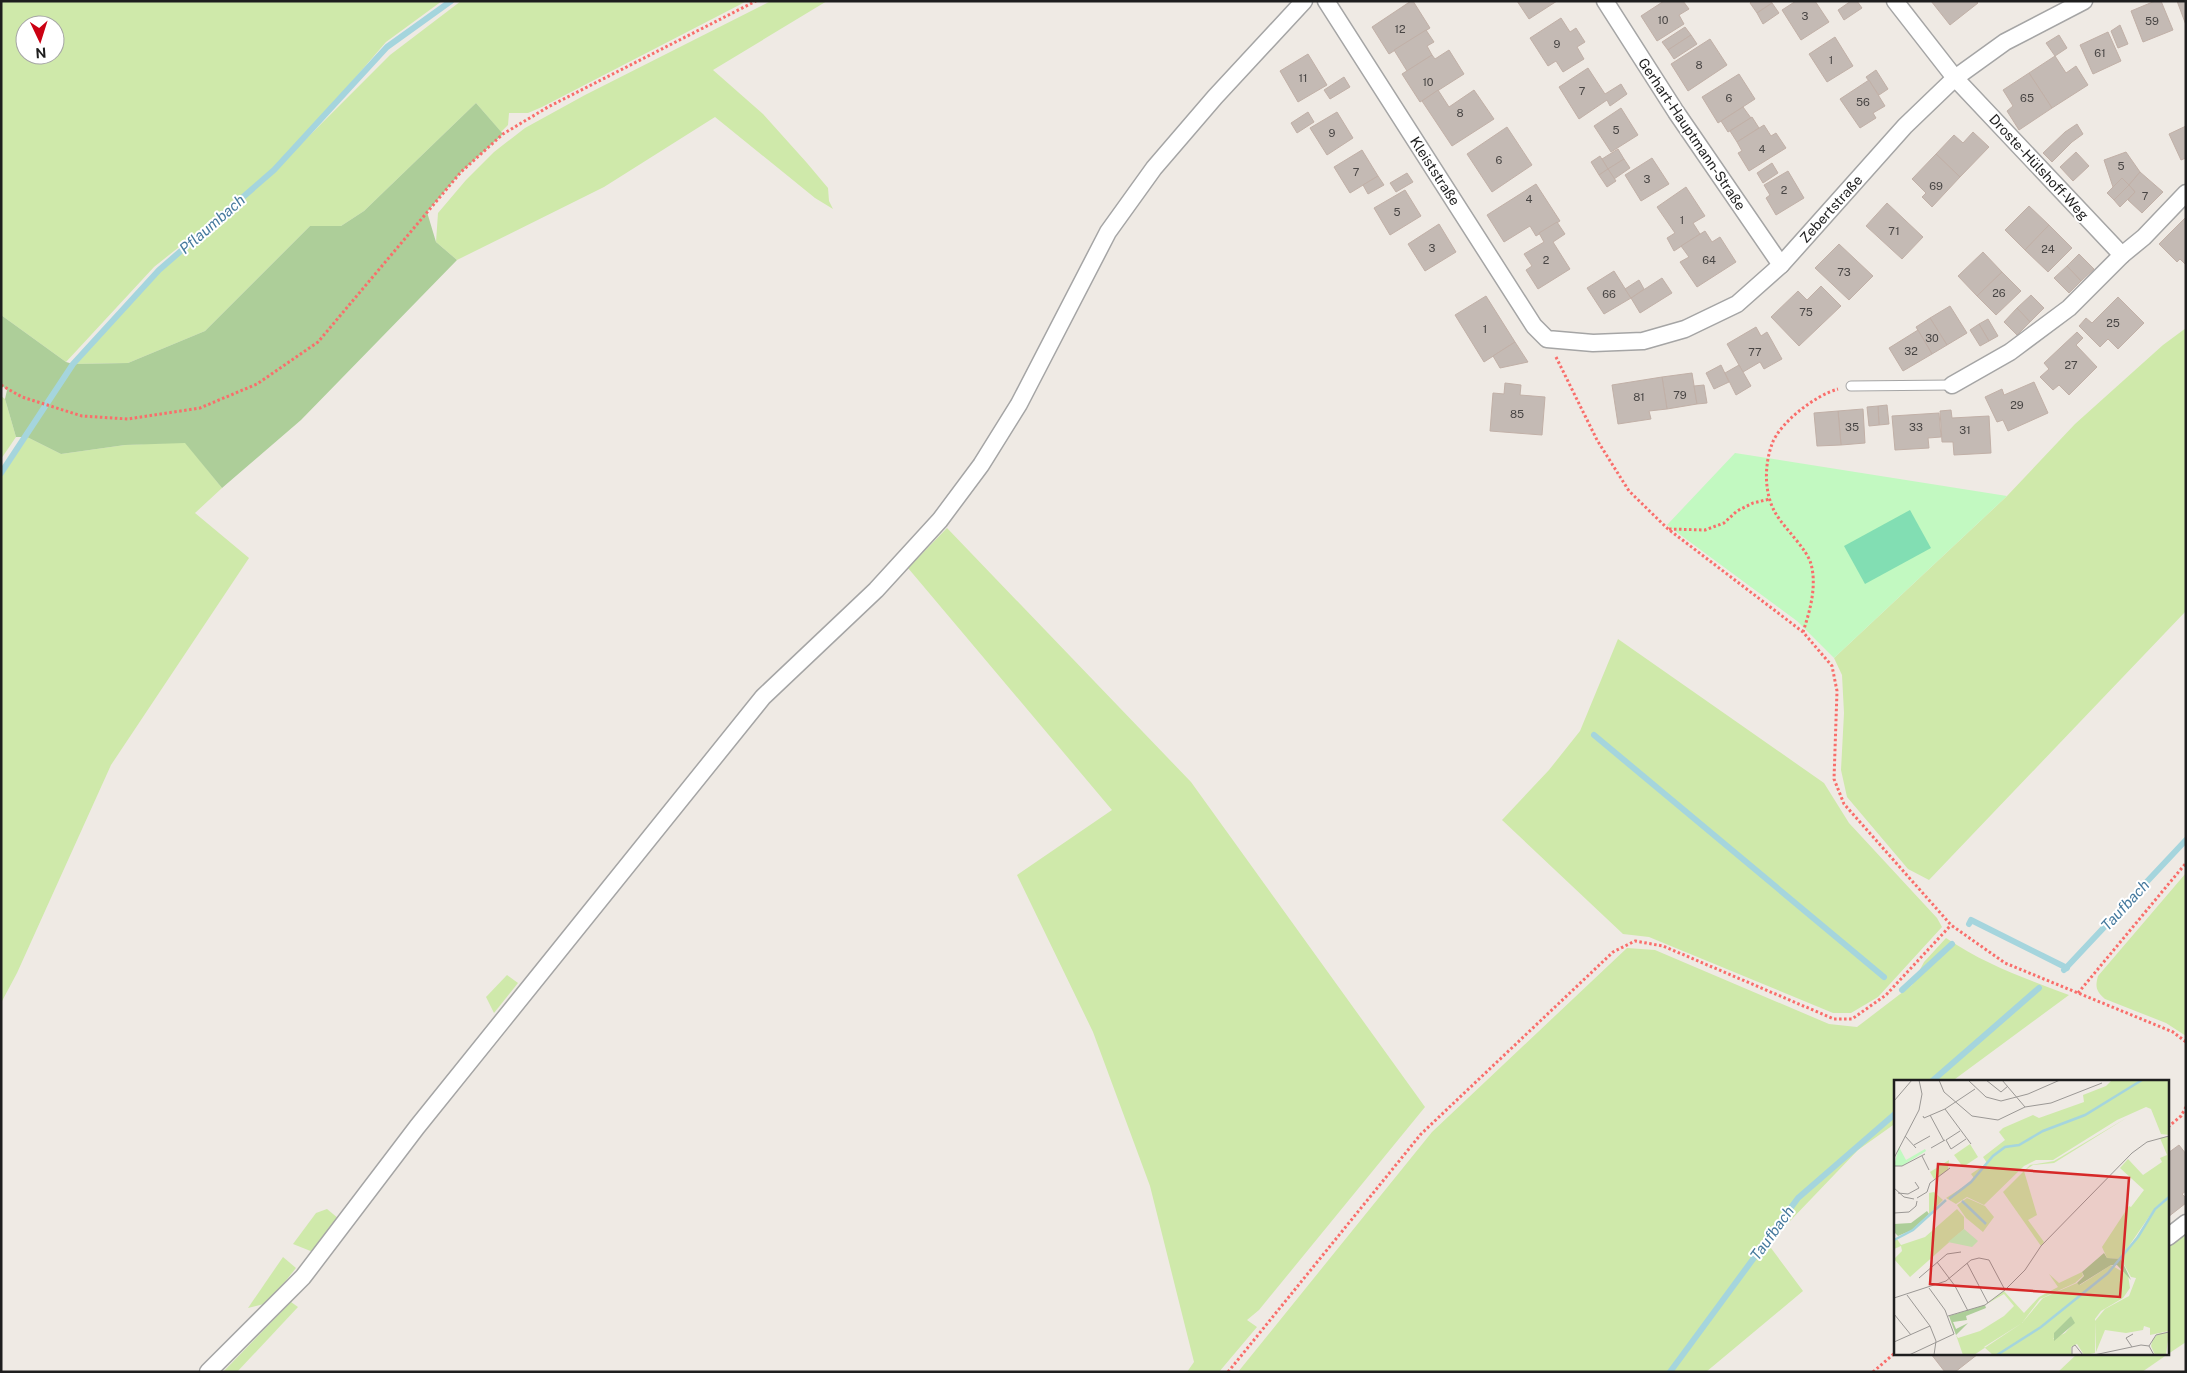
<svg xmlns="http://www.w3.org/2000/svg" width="2187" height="1373" viewBox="0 0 2187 1373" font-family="'Public Sans',sans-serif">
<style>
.grass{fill:#cfe9aa;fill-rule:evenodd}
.forest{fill:#adce99}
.park{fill:#c2f9c1}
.pitch{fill:#82deb3}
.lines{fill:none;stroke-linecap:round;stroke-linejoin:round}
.stream{stroke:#a5d5dd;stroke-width:6}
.building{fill:#c4bab4;stroke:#c1b0a7}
.lane-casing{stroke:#a5a5a5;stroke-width:11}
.street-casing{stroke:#a5a5a5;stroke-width:19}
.path{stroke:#f96e6b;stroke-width:3;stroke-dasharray:2.5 2.5;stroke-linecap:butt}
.lane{stroke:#fff;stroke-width:9}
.street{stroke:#fff;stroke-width:16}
.labels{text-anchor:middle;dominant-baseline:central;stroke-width:4;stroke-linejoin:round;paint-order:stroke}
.number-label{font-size:11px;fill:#484544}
.street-label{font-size:14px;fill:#1e1e1e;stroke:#fff}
.water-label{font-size:15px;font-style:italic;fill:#45799d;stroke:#fff}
.inset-river{fill:none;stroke:#a5d5dd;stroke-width:2.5}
.inset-road{fill:none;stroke:#9b9895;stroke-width:1}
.view{fill:#d62828;fill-opacity:0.15;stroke:#d62828;stroke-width:2.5}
.inset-edge{fill:none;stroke:#1e1e1e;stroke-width:2.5}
</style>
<rect width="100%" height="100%" fill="#efeae4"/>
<!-- grass -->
<g class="grass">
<path d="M1,1H442L386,42L282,163L390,55L461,1H747L542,107L528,113H509L508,125L501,132L476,103L364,211L341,226H310L205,331L128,363L73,364L160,272L263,180L154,267L66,362L1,315ZM25,25H55V55H25Z"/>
<polygon points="771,1 827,1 713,70 763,114 807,163 828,188 829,201 833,209 815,198 715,117 604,187 457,260 436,242 438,213 466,180 494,152 525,128 585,95"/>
<polygon points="2186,328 2186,611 1929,880 1908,869 1847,797 1841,770 1844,713 1842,675 1834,658 2007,496 2075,424 2163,345"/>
<polygon points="1,396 5,399 16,437 1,459"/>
<polygon points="27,437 61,454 125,445 185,442 222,488 195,513 249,558 111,765 17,973 1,1003 1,476"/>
<polygon points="947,528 1191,782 1425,1107 1259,1310 1247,1320 1257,1327 1219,1372 1187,1372 1194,1362 1150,1186 1093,1032 1017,875 1112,810 908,568"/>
<polygon points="1618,639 1824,783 1849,823 1937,918 1942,927 1878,997 1851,1013 1833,1013 1649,937 1623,934 1502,820 1549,770 1580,731"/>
<path d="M2186,873V1036L2166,1023L2105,999C2096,991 2095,987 2098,976Z"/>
<path d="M1946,938C1986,965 2024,978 2069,995L1951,1082H1896V1123L1858,1150L1768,1244L1803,1291L1706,1372H1238L1432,1132L1627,948L1655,950L1829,1024L1857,1027L1912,985L1924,962Z"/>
<polygon points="507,975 518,983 494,1013 486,997"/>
<polygon points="327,1209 339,1219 313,1252 293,1244 316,1213"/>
<polygon points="2186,1231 2186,1342 2168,1354 2168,1245"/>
<polygon points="283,1257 296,1268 268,1303 248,1308"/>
<polygon points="291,1302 298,1307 237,1372 223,1372"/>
<polygon points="2077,1354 2168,1354 2142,1372 2058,1372"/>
</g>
<!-- forest -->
<polygon class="forest" points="476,103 503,134 461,172 427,212 436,242 457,260 301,420 222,488 185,443 125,445 61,454 27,437 16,437 5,399 7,390 1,385 1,315 66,362 73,364 128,363 205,331 310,226 341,226 364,211"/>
<!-- park -->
<polygon class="park" points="1735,453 2007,496 1834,658 1797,621 1667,525"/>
<!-- pitch -->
<polygon class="pitch" points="1910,510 1931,548 1865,584 1844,546"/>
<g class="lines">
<!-- stream -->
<g class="stream">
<polyline points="1,473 73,364 159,270 274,170 387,47 451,1"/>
<polyline points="1594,735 1884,977"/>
<polyline points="1969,924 1971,920 2067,968"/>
<polyline points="2064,970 2186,840"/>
<polyline points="1902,990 1952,944"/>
<polyline points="1931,1082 2039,988"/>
<polyline points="1670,1372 1798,1198 1896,1113"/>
</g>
</g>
<!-- building -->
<g class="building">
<polygon points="1411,1 1413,1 1430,28 1389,54 1372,27"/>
<polygon points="1517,1 1557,1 1529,19"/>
<polygon points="1664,1 1683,1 1689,9 1679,15 1684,24 1657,41 1641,16"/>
<polygon points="1752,1 1771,1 1772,3 1757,13 1750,3"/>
<polygon points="1796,1 1815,1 1829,22 1801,40 1782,10"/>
<polygon points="1851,1 1857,1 1862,8 1844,20 1838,10"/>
<polygon points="1931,1 1976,1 1978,3 1950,25"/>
<polygon points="2155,1 2161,1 2173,30 2143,42 2131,11"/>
<polygon points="2177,1 2186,1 2186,25"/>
<polygon points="1772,3 1779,13 1763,24 1757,13"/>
<polygon points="1561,18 1570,32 1576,28 1585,42 1577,47 1584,59 1563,72 1556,61 1548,66 1530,38"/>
<polygon points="2120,25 2128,44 2118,48 2111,31"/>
<polygon points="1685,27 1691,35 1668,50 1662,42"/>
<polygon points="1426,30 1434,42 1427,46 1432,55 1407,71 1394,50"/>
<polygon points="2108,32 2121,61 2093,74 2080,45"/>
<polygon points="1691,35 1697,44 1674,59 1668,50"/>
<polygon points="2059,35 2067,48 2055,56 2046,43"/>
<polygon points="1835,37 1853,66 1827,82 1809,54"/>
<polygon points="1710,39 1727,65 1688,91 1671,64"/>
<polygon points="1449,50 1464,74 1420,102 1402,74 1432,55 1435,59"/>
<polygon points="1308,54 1327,85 1298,102 1280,71"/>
<polygon points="2055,56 2066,73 2076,66 2088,85 2052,108 2029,73"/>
<polygon points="1588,68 1605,94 1621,84 1627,94 1610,106 1607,100 1579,119 1559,87"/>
<polygon points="1876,70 1888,89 1879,95 1866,77"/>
<polygon points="2029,73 2052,108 2019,130 2007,111 2013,106 2003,90"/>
<polygon points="1739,74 1755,99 1718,123 1702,97"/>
<polygon points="1344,77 1350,87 1330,99 1324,90"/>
<polygon points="1869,80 1885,106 1873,113 1876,118 1860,128 1840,99"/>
<polygon points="1438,90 1449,107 1474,90 1494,119 1452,146 1422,101"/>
<polygon points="1743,107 1751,118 1728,132 1721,121"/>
<polygon points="1621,108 1638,135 1611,152 1594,126"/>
<polygon points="1308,112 1314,122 1297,133 1291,123"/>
<polygon points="1337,112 1353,138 1327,155 1310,128"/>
<polygon points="1752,117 1759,128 1737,142 1730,131"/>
<polygon points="2077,124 2083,134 2072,142 2052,162 2043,153 2065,132"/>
<polygon points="1764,125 1771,136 1776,133 1786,148 1749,171 1738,153 1742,151 1737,142"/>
<polygon points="2186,126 2186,158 2181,160 2169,134"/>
<polygon points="1507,127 1532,165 1492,192 1467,154"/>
<polygon points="1973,132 1989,147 1960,177 1936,154 1954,135 1963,143"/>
<polygon points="1618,149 1624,159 1608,169 1602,159"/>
<polygon points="1362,150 1378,176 1350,193 1334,167"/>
<polygon points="2076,152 2089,166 2073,181 2060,167"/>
<polygon points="2126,152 2140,172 2129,185 2122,178 2113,187 2104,160"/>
<polygon points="1936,154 1960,177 1932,207 1922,197 1926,193 1912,179"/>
<polygon points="1600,156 1608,169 1599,175 1591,162"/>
<polygon points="1652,158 1669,184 1641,201 1625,175"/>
<polygon points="1624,159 1630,168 1614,179 1608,169"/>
<polygon points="1772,163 1778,173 1763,183 1757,173"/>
<polygon points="1608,169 1616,181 1607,187 1599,175"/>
<polygon points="1788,171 1804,198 1776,215 1766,198 1770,195 1764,185"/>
<polygon points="2140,172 2163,192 2142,213 2128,200 2135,192 2129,185"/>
<polygon points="1407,173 1413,182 1396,192 1390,183"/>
<polygon points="1378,176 1384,185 1368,194 1363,185"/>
<polygon points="2122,178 2129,185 2114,200 2107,193"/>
<polygon points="1536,184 1560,221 1536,236 1530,226 1504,242 1487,215"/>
<polygon points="2129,185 2135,192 2120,207 2114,200"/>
<polygon points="1686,187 1705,216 1693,223 1700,234 1674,251 1667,238 1675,233 1657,207"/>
<polygon points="1405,190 1421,216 1390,235 1374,208"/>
<polygon points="1887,203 1923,237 1902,259 1866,226"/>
<polygon points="2029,206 2049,225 2025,250 2005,230"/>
<polygon points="2186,217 2186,265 2180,259 2177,262 2159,244"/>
<polygon points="1557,222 1565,234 1553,242 1570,269 1538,289 1526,270 1532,266 1524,254 1544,242 1539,233"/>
<polygon points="1439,224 1456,252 1425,271 1408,244"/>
<polygon points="2049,225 2072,248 2048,272 2025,250"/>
<polygon points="1705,231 1712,242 1720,237 1736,262 1697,287 1680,262 1689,257 1681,246"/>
<polygon points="1839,244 1873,276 1849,300 1815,268"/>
<polygon points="1983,252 2002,272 1977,296 1958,276"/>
<polygon points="2079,254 2094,269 2081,281 2067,266"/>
<polygon points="2067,266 2081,281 2069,293 2054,278"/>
<polygon points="1614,271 1631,298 1604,314 1587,288"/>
<polygon points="2002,272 2021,291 1996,315 1977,296"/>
<polygon points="1662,278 1672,293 1640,313 1631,298"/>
<polygon points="1639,280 1644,289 1631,298 1625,289"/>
<polygon points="1821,286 1841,306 1799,346 1771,317 1798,291 1807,300"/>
<polygon points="2031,295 2044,308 2030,322 2017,308"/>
<polygon points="1486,296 1515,342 1484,362 1455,315"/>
<polygon points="2118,297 2144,323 2118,349 2108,339 2100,347 2079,326 2086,318 2092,323"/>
<polygon points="1950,306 1967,333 1947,345 1930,318"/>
<polygon points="2017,308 2030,322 2017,335 2004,322"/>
<polygon points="1930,318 1947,345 1932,354 1916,327"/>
<polygon points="1988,319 1998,336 1989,341 1979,324"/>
<polygon points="1979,324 1989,341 1980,346 1970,330"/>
<polygon points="1756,327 1761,336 1767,332 1782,359 1764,369 1760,362 1743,372 1727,344"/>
<polygon points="1918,330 1932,354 1903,371 1889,348"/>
<polygon points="2077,332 2083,338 2076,345 2097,367 2069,395 2059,385 2053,390 2040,377 2049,369 2044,363"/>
<polygon points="1515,342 1528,362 1500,368 1493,356"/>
<polygon points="1721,365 1729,382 1714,389 1706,373"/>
<polygon points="1739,365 1751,386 1736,395 1725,373"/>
<polygon points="1692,373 1697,404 1667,409 1662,377"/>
<polygon points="1662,377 1667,409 1649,411 1651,419 1618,424 1612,385"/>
<polygon points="2034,382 2048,413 2008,431 2003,420 1997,422 1985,397 2002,389 2004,395"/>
<polygon points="1505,383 1521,385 1520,395 1545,397 1542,435 1490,431 1493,393 1504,394"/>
<polygon points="1704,385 1707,403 1697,404 1694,386"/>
<polygon points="1887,405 1889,424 1879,425 1878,406"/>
<polygon points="1878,406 1879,425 1869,426 1867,407"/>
<polygon points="1863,409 1865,443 1841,445 1838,411"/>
<polygon points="1951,410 1952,418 1989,416 1991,453 1954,455 1953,442 1942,442 1940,411"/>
<polygon points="1838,411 1841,445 1817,446 1814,413"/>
<polygon points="1939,413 1941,437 1928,438 1929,448 1895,450 1892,416"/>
<polygon points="2179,1145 2186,1154 2186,1191 2182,1194 2186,1198 2186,1203 2168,1217 2168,1153"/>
<polygon points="1931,1354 1978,1354 1955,1372 1945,1372"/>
</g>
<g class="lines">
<!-- lane casing -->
<g class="lane-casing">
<polyline id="lane" points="1851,386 1952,385"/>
</g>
<!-- street casing -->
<g class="street-casing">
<g id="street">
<polyline points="1326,1 1534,326 1547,339 1593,343 1643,341 1685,329 1737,304 1781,265 1905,126 1955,78 2005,42 2084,1"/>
<polyline points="1605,1 1676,112 1781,265"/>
<polyline points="1895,1 1955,78 2122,255"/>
<polyline points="1952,385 2010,352 2069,308 2122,255 2144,237 2186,193"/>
<polyline points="2168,1237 2186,1223"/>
<polyline points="208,1372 303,1277 417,1127 763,697 876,590 940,520 981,465 1019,404 1108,232 1154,168 1215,97 1304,1"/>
</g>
</g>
<!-- path -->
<g class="path">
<polyline points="1556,357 1597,440 1629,491 1668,529 1803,632 1832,666 1837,691 1834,779 1844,804 1951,925 2005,963 2173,1032 2186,1042"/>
<polyline points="1,385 22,397 82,416 128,419 200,408 257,384 318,342 461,172 503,134 548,107 756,1"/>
<polyline points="1669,529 1705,530 1724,523 1737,511 1753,503 1770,499"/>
<path d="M1803,632C1810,611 1817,586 1811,564C1807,549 1785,529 1776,514C1764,494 1764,466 1772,444C1780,422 1816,395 1838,389"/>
<polyline points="2078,993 2186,863"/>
<polyline points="2168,1127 2181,1116 2186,1107"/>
<polyline points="1228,1372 1421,1134 1613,952 1635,941 1663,946 1834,1019 1852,1019 1886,995 1951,925"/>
<polyline points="1873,1372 1896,1352"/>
</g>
<!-- lane -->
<use href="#lane" class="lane"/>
<!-- street -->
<use href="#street" class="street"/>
</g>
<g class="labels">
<!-- number labels -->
<g class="number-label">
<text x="1805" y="16">3</text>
<text x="1663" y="20">10</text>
<text x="2152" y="21">59</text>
<text x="1400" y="29">12</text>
<text x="1557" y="44">9</text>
<text x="2100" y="53">61</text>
<text x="1831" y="60">1</text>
<text x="1699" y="65">8</text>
<text x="1303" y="78">11</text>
<text x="1428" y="82">10</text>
<text x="1582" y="91">7</text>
<text x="1729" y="98">6</text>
<text x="2027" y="98">65</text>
<text x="1863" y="102">56</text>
<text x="1460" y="113">8</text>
<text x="1616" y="130">5</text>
<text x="1332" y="133">9</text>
<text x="1762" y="149">4</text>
<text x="1499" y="160">6</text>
<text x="2121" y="166">5</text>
<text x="1356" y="172">7</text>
<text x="1647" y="179">3</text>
<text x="1936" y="186">69</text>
<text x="1784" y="190">2</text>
<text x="2145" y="196">7</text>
<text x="1529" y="199">4</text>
<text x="1397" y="212">5</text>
<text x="1682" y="220">1</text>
<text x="1894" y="231">71</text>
<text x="1432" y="248">3</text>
<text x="2048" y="249">24</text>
<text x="1546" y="260">2</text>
<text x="1709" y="260">64</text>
<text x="1844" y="272">73</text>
<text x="1999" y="293">26</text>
<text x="1609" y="294">66</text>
<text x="1806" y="312">75</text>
<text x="2113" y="323">25</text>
<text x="1485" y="329">1</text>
<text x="1932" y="338">30</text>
<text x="1911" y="351">32</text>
<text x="1755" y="352">77</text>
<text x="2071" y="365">27</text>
<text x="1680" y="395">79</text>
<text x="1639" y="397">81</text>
<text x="2017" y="405">29</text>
<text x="1517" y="414">85</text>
<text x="1852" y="427">35</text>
<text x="1916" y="427">33</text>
<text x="1965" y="430">31</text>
</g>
<!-- street labels -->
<g class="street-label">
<text transform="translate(1692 134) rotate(56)">Gerhart-Hauptmann-Straße</text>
<text transform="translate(2039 167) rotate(47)">Droste-Hülshoff-Weg</text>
<text transform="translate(1435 171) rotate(57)">Kleiststraße</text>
<text transform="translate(1831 209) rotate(-48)">Zebertstraße</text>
</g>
<!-- water labels -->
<g class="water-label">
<text transform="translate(212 224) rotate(-41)">Pflaumbach</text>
<text transform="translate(2125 905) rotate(-47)">Taufbach</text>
<text transform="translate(1772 1233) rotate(-54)">Taufbach</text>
</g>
</g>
<!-- overview -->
<g transform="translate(1894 1080)">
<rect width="275" height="275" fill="#efeae4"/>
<path d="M218,0H275V55L267,54L257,29L252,27L223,40L159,80H142L130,86L90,125L73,117L62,124L52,118L71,106L80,98L77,94L93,83L89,77L111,60L105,52L109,48L139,35L145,38L190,22L189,15L212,6ZM234,37L160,83L139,85L130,91L143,135L134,140L150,162L147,166L109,112L136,85L160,81ZM275,56V116L261,128L226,179L213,178L208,167L235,126L237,127L250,110L226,88L234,79L249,95L268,82L266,78L273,75L266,58ZM76,64L84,77L69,87L60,75ZM55,80L54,90L40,99L36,92ZM40,112L49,120L35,134V113ZM275,117V251L256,255V248L250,246L249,250L232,253L211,250L202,272L201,241L211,229L235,216L242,198L237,197L227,179L261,130ZM73,118L91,126L100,137L89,152L72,138L63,125ZM63,129L70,137V149L16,197L0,179L8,171L7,166L0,169V160L3,159L7,165L31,157ZM217,185L234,195L236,208L229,218L207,231L201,239V273L190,275L183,264L177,267L178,275H99L90,267L128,243L149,218L183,203L186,205ZM177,236L180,243L171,253L159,259ZM188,192L189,196L181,203L146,219L128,243L80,275H69L62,255L64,258L86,251L110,236L120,226L110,214L91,225L110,211L130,233L145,217L164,207L155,194L165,203ZM275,252L272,275H261L257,266L259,259L264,254Z" fill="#cfe9aa" fill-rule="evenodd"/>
<path d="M33,131L35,134L18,150L4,156L0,152V144L17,143ZM210,173L213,178L227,179L237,200L223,185H217L185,205L183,203L190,196L188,192ZM91,225L92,228L72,236L73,240L59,242L62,249L74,243L62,255L55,236ZM177,236L181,243L160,261V253Z" fill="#adce99"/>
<path d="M5,67L12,80L31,69L32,71L8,86H0ZM70,149L84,161L78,167L54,162Z" fill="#c2f9c1"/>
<path class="inset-river" d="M55,119L77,102L99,76L111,67L125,65L149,51L191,35L248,0M68,121L92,144M0,160L19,150L52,120M103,275L147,247L214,193L244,157L261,129L275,117"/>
<path class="inset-road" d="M45,0L50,12L78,36L104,40L131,27M74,0L92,17L107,21L134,14L166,0M92,0L107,12L114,6M108,0L131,27L157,23L208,3M0,21L18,0M36,35L50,61M29,36L30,38L51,29M66,51L52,60L57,69L72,59M11,56L22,68M77,64L51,29L81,9M20,65L36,56M37,68L51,60M28,76L35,90M0,78L25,30L28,14L25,0M0,86H8L31,74M0,108L10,117L20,119M4,113L14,114L25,108L21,102M23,118L33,112L36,103L56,88M0,133L15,132L22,126L23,121M43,182L61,206L74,231M73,183L94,223M25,198L53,174L67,172M13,215L36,246L42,261L40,275M0,218L52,201L77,180L85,178L95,180L111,210M0,234L17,255M54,236L91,225L111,210L131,190L147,166L238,73L253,62L275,56M0,262L36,246M255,266L262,255L275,252M238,267L232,258L239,254M15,275L60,254L51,230L35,208M178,275V267L181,265L189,275M200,275L247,265L255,266L260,275"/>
<path class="view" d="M44,84L235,98L226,217L36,204Z"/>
<rect width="275" height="275" class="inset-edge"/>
</g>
<!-- border -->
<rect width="2187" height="1373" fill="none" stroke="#1e1e1e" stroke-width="5"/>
<!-- north arrow -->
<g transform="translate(40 40) rotate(176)"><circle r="24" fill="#ffffff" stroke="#a5a5a5"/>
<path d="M0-4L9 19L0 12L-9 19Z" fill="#cb0113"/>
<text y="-8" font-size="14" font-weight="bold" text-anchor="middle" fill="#1e1e1e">N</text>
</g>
</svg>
